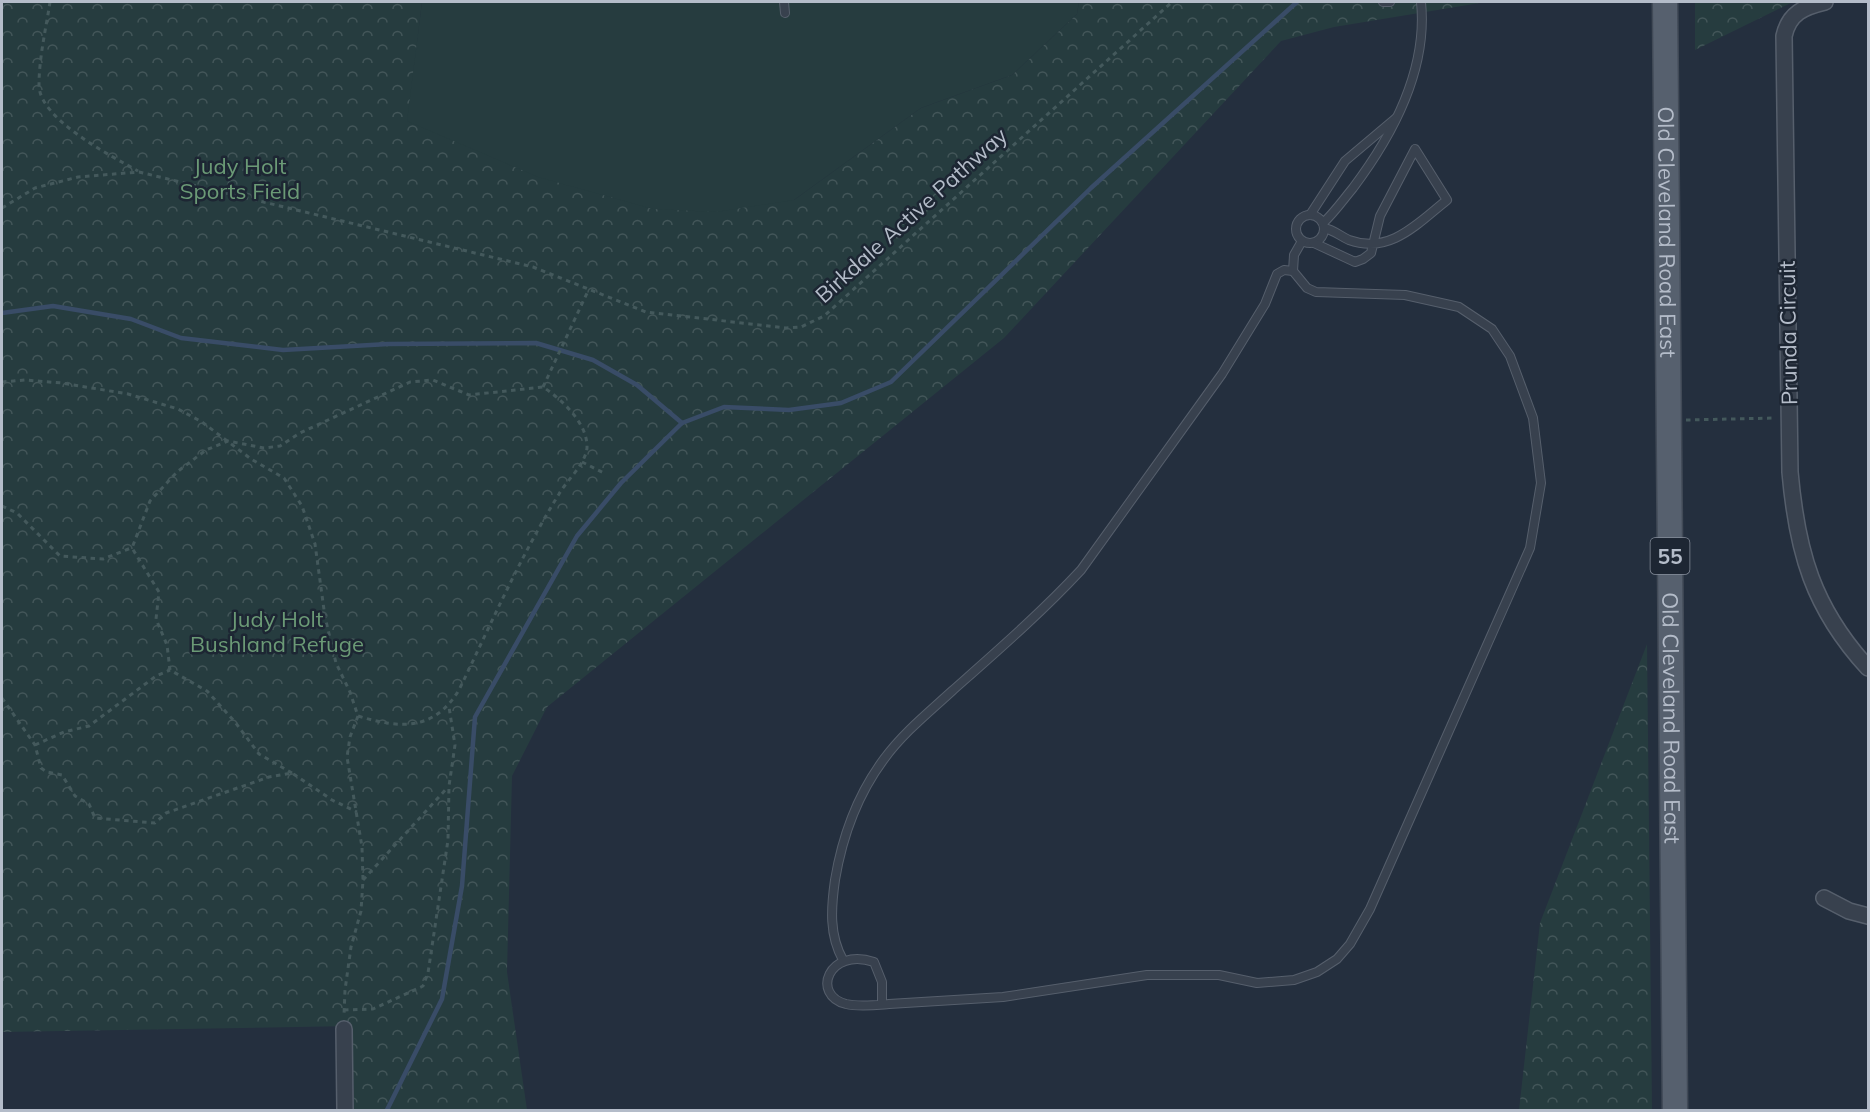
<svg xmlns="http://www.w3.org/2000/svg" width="1870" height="1112" viewBox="0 0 1870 1112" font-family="Mulish,sans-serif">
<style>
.forest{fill:url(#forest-crowns)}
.park{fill:#263c3f}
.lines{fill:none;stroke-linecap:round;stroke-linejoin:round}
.stream{stroke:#394c67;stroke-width:4.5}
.lane-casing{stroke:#565f6c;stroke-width:10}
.street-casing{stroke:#565f6c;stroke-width:18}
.primary-casing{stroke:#414a57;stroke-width:27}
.path{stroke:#44595c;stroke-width:3;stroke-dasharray:4.5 4.5;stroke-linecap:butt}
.lane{stroke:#38414e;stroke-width:8}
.street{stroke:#38414e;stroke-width:15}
.primary{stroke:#56606e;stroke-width:24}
.labels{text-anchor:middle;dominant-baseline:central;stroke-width:5;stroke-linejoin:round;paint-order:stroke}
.shield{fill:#1d2633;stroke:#878f9c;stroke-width:1.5}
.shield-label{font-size:21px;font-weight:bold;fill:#b4bcc9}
.park-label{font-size:22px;fill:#6b9a76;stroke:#1d2633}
.street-label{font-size:22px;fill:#b4bcc9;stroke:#1d2633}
</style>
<defs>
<pattern id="forest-crowns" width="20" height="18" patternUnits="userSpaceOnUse" patternTransform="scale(1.5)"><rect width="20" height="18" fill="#263c3f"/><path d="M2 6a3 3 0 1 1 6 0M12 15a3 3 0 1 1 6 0" fill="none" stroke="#435659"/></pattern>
</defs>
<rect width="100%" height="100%" fill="#242f3e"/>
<!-- forest -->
<g class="forest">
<polygon points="2,2 422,2 408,121 794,200 921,108 1012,75 1077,14 1079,2 1486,2 1334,27 1281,41 1004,338 547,707 512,776 507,972 527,1110 354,1110 352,1026 2,1032"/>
<polygon points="1695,2 1793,2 1695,50"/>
<polygon points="1647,644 1652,1110 1519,1110 1540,923"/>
</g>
<!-- park -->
<polygon class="park" points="422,2 1079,2 1077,14 1012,75 921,108 794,200 716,212 653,209 538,177 407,121"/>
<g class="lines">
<!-- stream -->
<g class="stream">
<polyline points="2,313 53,306 131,319 181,338 283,350 388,344 536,343 593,360 637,385 682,423"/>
<polyline points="387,1110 442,999 462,886 475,717 577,536 621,483 682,423 724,407 789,410 841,403 891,382 1091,188 1297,2"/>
</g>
<!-- lane casing -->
<g class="lane-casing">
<g id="lane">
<polyline points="784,2 785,13"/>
<polyline points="1383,2 1390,2"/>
<circle cx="1310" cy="229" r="14"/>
<polyline points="1310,215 1345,161 1396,118"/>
<path d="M1323,223C1334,213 1343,200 1353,188C1393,135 1428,70 1421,2"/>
<path d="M1314,243L1355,262L1363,259L1371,253L1380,216L1415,149L1447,200C1418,223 1390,255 1349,240C1340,236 1334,230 1324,228"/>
<path d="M843,960C829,935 831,908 835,880C842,838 858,794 884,759C903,733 928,713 952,691C996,652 1041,613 1081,570L1222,374L1265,304L1277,274L1284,270L1293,271"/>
<path d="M882,1004V982L874,962C828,947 811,995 846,1004C859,1007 876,1005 889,1004L1003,997L1147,975H1219L1257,983L1294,980L1317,972L1337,959L1350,944L1370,909L1530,548L1541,483L1533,418L1510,356L1492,329L1459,307L1405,295L1316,292L1307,288L1293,271L1294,255L1302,241"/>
</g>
</g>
<!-- street casing -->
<g class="street-casing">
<g id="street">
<path d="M1825,2C1804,7 1789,13 1784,36L1790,472C1797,552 1813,608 1868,668"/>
<polyline points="1824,898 1849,911 1868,916"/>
<polyline points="344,1029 345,1110"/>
</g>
</g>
<!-- primary casing -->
<g class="primary-casing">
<g id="primary">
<path id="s1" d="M1665,2L1675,1110"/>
</g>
</g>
<!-- path -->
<g class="path">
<path d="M50,2C46,28 39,58 39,85C39,119 111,156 138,171"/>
<polyline points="2,208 35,188 78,177 139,172 533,267 646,312 786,328 801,327 824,316 1172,2"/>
<polyline points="2,382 25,380 62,383 128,394 178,409 202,422 251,459 284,478 302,506 315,544 325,617 336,663 350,692 358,716 350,737 347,757 362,847 363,880 361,911 351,947 345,990 344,1015"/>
<polyline points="543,387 588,291"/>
<polyline points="1686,420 1775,418"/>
<polyline points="582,462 606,474"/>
<polyline points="2,506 17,513 60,556 103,559 131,548"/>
<polyline points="2,698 35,745 41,768 47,772 62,775 75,796 89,804 95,818 155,823 166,813 269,777 292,773 332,800 357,812"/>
<polyline points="35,745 64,732 89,726 156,676 170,670"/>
<path d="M292,773L259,754L235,722L207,691L170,670L167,645L156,619L159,592L132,548L150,501L177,472L206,450L228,441L264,448L280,446L300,433L410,382L433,380L469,395L543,387C561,399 588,423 587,448C585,465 567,480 559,494C520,557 491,624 459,690C434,731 400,729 358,716"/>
<polyline points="363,880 448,787"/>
<polyline points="344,1010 373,1009 423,986 428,973 448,840 449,786 455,745 449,707"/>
</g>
<!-- lane -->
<use href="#lane" class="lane"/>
<!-- street -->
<use href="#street" class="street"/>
<!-- primary -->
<use href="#primary" class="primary"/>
</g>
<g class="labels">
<!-- shield labels -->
<rect class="shield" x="1650.5" y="538" width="39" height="36" rx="4.5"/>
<g class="shield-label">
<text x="1670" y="556">55</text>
</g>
<!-- park labels -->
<g class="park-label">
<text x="240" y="166">Judy Holt<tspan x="240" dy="25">Sports Field</tspan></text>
<text x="277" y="619">Judy Holt<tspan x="277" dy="25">Bushland Refuge</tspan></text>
</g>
<!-- street labels -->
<g class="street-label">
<text transform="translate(911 215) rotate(-42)">Birkdale Active Pathway</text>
<text stroke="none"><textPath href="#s1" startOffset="230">Old Cleveland Road East</textPath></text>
<text transform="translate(1788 333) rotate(-91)">Prunda Circuit</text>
<text stroke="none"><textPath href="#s1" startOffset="716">Old Cleveland Road East</textPath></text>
</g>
</g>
<!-- border -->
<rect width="1870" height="1112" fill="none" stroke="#b4bcc9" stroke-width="6"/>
</svg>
